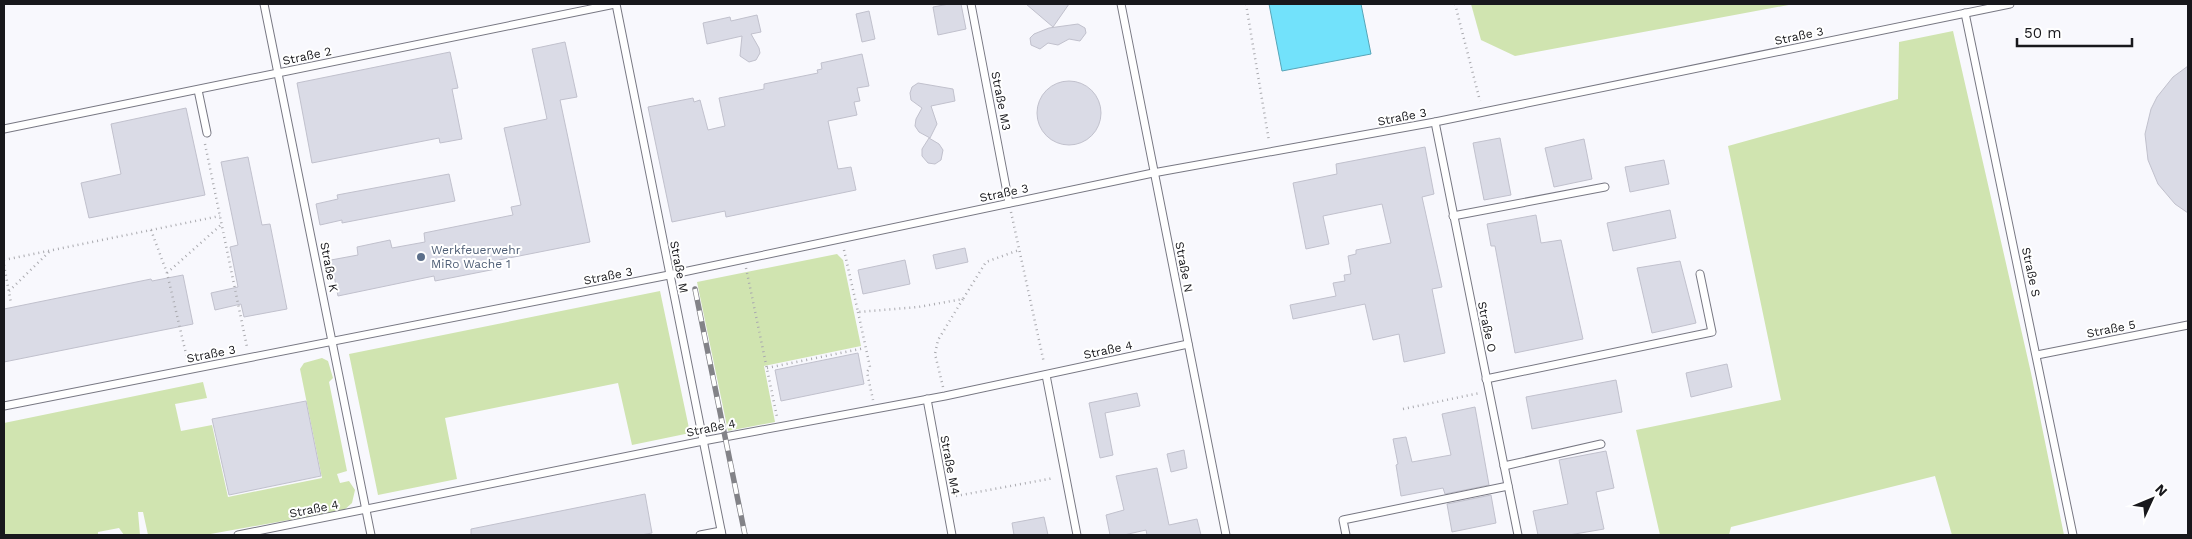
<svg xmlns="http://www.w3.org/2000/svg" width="2192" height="539" viewBox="0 0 2192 539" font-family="'Work Sans',sans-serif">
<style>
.green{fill:#d0e4b0}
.water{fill:#72e2fb;stroke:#57a5b8}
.building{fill:#dadbe6;stroke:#c1c1cd}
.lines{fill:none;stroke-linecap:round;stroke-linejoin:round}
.lane-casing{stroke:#787883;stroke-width:9}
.path{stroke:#aaaaaf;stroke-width:2.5;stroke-dasharray:1 4;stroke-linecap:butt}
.lane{stroke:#fff;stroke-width:7}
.rail-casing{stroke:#838388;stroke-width:5.5}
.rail{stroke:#fff;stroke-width:4;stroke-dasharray:11;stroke-linecap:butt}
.service-dot{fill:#5c6f8a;stroke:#fff;stroke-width:2}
.labels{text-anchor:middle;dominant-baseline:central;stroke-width:4;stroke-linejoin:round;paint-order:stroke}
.street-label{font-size:12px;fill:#18181c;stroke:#fff}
.service-label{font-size:12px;fill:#4e5e75;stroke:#fff;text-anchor:start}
</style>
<rect width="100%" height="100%" fill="#f8f8fd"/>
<!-- green -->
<g class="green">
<polygon points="1471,4 1794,4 1515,56 1481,40"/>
<polygon points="1953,31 2031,373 2064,535 1952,535 1935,476 1731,527 1729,535 1660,535 1636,430 1781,400 1728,146 1898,99 1899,42"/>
<polygon points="837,254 843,260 861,346 764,366 775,422 728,431 697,282"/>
<polygon points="660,291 690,433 632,445 618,383 445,418 457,479 378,495 349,354"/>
<polygon points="322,358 328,361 333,378 329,382 347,471 337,474 340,483 349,481 355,490 352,503 344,510 205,535 148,535 143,512 138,512 140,535 124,535 119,528 98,532 98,535 4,535 4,423 203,382 207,398 175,404 181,431 212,425 228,497 322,478 300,369 304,363"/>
</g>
<!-- water -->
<polygon class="water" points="1269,4 1361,4 1371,54 1282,71"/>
<!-- building -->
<g class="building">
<polygon points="949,4 961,4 966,29 938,35 933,7"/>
<polygon points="1026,4 1069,4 1053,27"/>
<polygon points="869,11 875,39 862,42 856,14"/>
<polygon points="757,15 761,32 751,34 759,48 760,53 756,60 749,62 740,56 742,36 707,44 703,23 730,17 731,21"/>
<polygon points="1078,24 1085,28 1086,33 1080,41 1069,39 1058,45 1048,43 1040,49 1031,45 1030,38 1034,34 1049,28"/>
<polygon points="565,42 577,97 560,100 590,242 499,260 501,268 435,281 434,276 338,296 331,260 358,255 357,247 390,240 392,248 425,242 424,233 513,215 511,207 521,205 504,128 547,119 532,49"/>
<polygon points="450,52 458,88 452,89 462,139 440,143 439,138 312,163 297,83"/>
<polygon points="862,54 869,86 857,88 860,101 854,102 857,115 828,121 838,169 851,167 856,190 726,217 725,211 672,222 648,107 693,98 694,102 700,100 708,130 725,126 719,98 764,89 764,84 818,73 817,70 822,69 821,63"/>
<polygon points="2188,66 2188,213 2175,204 2158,184 2148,160 2145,134 2151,109 2157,97 2173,77"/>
<circle cx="1069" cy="113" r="32"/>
<polygon points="918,83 953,89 955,101 931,106 937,124 930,138 919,132 915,126 916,119 922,108 911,100 910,93 912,87"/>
<polygon points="186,108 205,195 89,218 81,183 121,174 111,124"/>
<polygon points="929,138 939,144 943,150 941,160 935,164 928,163 922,156 922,149"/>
<polygon points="1500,138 1511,195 1484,200 1473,143"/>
<polygon points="1584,139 1592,179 1554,187 1545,148"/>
<polygon points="1425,147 1434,194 1422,197 1442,287 1432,289 1445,353 1404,362 1399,334 1373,340 1365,304 1293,319 1290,305 1336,296 1333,283 1345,281 1344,275 1351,274 1348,256 1356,254 1356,250 1391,243 1382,204 1323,216 1329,244 1306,249 1293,183 1337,174 1336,164"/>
<polygon points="248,157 262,225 270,224 287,309 244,317 241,304 215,310 211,293 238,287 230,247 238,245 221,162"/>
<polygon points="1664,160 1669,184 1630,192 1625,167"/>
<polygon points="449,174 455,201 342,223 342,220 320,225 316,204 338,199 337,195"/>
<polygon points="1670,210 1676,238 1613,251 1607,223"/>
<polygon points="1536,215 1541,243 1561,240 1583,339 1515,353 1495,246 1491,246 1487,224"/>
<polygon points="965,248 968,262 936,269 933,255"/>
<polygon points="905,260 910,284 863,294 858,270"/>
<polygon points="1680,261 1696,323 1652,333 1637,268"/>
<polygon points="183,275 193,324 4,362 4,309 151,279 152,281"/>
<polygon points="858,353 864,384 781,401 775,370"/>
<polygon points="1727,364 1732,387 1691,397 1686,373"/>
<polygon points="1616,380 1622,412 1532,429 1526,397"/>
<polygon points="1137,393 1140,406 1105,413 1113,455 1100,458 1089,403"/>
<polygon points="306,401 321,476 229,495 212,419"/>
<polygon points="1475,407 1489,485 1445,494 1443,488 1401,496 1396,465 1398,464 1393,439 1406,437 1412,462 1451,455 1442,414"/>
<polygon points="1184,450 1187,468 1171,472 1167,454"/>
<polygon points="1606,451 1614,488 1596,492 1604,529 1569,535 1538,535 1533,511 1568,504 1559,460"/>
<polygon points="1157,468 1169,525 1197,519 1201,535 1147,535 1146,530 1124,535 1110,535 1106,515 1124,510 1116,476"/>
<polygon points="645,494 652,533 641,535 471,535 471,529"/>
<polygon points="1491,495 1496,523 1452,532 1447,504"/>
<polygon points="1044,517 1048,535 1014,535 1012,523"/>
</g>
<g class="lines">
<!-- lane casing -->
<g class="lane-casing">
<g id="lane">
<polyline points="264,4 371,535"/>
<polyline points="616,4 722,535"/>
<polyline points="971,4 1009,203"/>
<polyline points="1121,4 1226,535"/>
<polyline points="1965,13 2073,535"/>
<polyline points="198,90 207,133"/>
<polyline points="1435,122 1518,535"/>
<polyline points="4,129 615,4"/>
<polyline points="1453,216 1605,187"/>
<polyline points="2037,355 2188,325"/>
<polyline points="1046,375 1077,535"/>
<polyline points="1486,379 1712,332 1700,274"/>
<polyline points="927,399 952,535"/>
<polyline points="4,406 669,275 1153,173 1435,122 2010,4"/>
<polyline points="1504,466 1601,444"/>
<polyline points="238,535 703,441 945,396 1188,344"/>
<polyline points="700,535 721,531"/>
<polyline points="1346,535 1343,520 1508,486"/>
</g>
</g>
<!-- path -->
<g class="path">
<polyline points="1246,4 1269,141"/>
<polyline points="1455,4 1480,101"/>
<polyline points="205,144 247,347"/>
<polyline points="1011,212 1044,363"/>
<polyline points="151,230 167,273 187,358"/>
<polyline points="844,250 858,312 918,307 963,299 986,262 1019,250"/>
<polyline points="4,260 220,216"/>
<polyline points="4,265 11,303"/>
<polyline points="746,268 777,417"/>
<polyline points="167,273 222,224"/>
<polyline points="9,291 50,251"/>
<polyline points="858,312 870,367 867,372 873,400"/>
<polyline points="767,368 865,348"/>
<polyline points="943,387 935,354 938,340 963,299"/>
<polyline points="1403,409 1480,393"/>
<polyline points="956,496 1054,478"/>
</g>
<!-- lane -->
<use href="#lane" class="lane"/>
<!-- rail casing -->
<g class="rail-casing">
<polyline id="rail" points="695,289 745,535"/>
</g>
<!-- rail -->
<use href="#rail" class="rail"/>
</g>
<!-- markers -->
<circle class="service-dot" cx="421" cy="257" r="5"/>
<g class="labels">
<!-- street labels -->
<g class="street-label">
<text transform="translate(1799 36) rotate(-12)">Straße 3</text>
<text transform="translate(307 56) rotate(-12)">Straße 2</text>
<text transform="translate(1001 101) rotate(79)">Straße M3</text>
<text transform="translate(1402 117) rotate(-11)">Straße 3</text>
<text transform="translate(1004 193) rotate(-12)">Straße 3</text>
<text transform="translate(329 267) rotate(79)">Straße K</text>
<text transform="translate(679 267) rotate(79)">Straße M</text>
<text transform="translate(1184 267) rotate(79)">Straße N</text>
<text transform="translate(2031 272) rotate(78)">Straße S</text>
<text transform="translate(608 276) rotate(-11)">Straße 3</text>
<text transform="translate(1487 327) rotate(78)">Straße O</text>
<text transform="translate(2111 329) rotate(-11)">Straße 5</text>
<text transform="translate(1108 350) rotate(-12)">Straße 4</text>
<text transform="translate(211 354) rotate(-11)">Straße 3</text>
<text transform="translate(711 428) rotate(-11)">Straße 4</text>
<text transform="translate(950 465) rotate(79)">Straße M4</text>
<text transform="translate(314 509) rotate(-11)">Straße 4</text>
</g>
<!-- service labels -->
<g class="service-label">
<text x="431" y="250">Werkfeuerwehr<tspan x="431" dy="14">MiRo Wache 1</tspan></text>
</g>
</g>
<!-- border -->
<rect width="2192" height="539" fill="none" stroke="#18181c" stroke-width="10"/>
<!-- north arrow -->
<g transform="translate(2152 499) rotate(46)" stroke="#ffffff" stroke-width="4" paint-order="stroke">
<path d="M0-4L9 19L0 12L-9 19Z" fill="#18181c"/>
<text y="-8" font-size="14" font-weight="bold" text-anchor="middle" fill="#18181c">N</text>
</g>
<!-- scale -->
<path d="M2017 38v8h115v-8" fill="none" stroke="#18181c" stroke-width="2.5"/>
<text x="2024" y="38" font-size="15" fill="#18181c" stroke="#ffffff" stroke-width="4" paint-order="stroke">50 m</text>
</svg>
